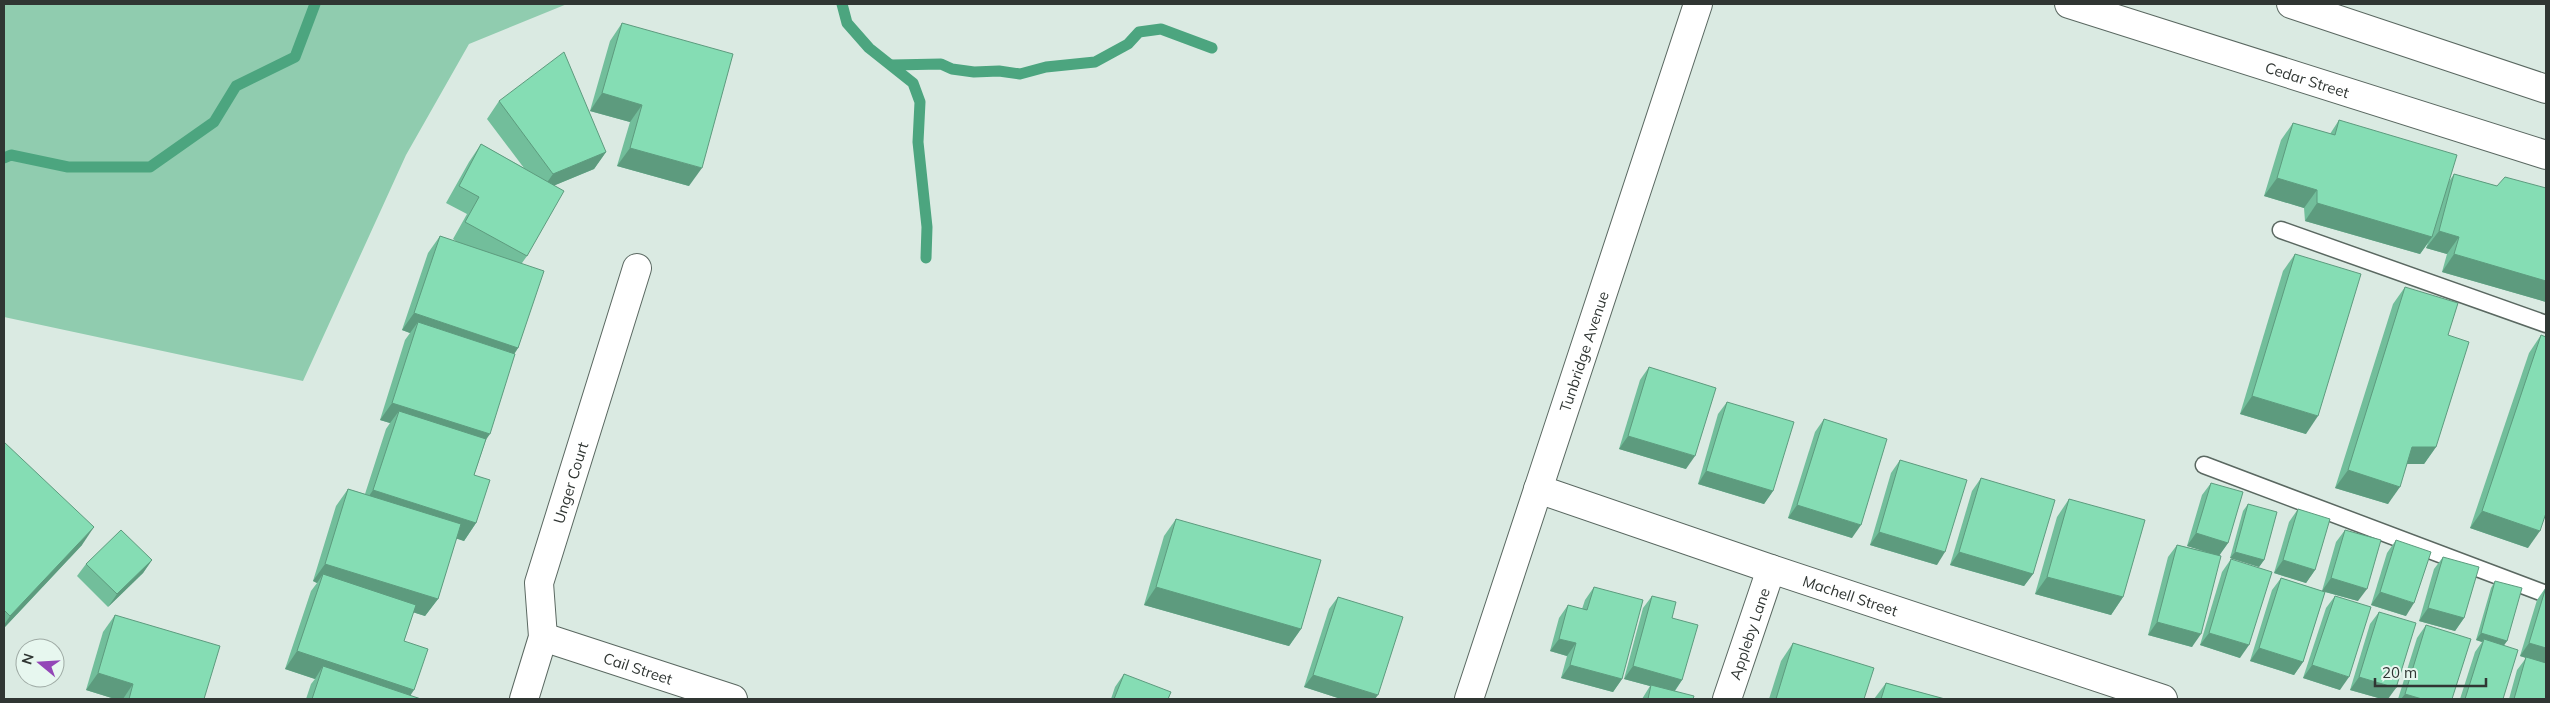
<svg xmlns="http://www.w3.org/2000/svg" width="2550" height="703" viewBox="0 0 2550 703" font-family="Mulish,sans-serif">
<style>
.green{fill:#90ccaf}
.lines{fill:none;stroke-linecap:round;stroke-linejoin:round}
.stream{stroke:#4ca57f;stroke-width:11}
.service-casing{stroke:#5a6861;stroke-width:19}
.minor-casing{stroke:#5a6861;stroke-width:30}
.secondary-casing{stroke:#5a6861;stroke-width:30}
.service{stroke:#fff;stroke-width:16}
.minor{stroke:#fff;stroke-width:28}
.secondary{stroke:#fff;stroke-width:28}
.wall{fill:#72be9b}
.shaded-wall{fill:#5d9b7e}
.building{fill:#85ddb4;stroke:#5d9b7e}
.labels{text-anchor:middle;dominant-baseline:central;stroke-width:4;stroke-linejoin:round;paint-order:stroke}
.street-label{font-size:15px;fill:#303633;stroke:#e7f7ef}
</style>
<rect width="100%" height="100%" fill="#daeae2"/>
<!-- green -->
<polygon class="green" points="4,4 567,4 469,44 406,155 303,381 4,317"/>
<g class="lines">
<!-- stream -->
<g class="stream">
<polyline points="842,4 847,23 869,48 913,83 920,102 918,142 927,227 926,258"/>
<polyline points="892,65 941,64 952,69 974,72 999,71 1020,74 1046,67 1095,62 1128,44 1139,32 1161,29 1212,48"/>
<polyline points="4,158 11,155 68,167 150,167 214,122 236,86 295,57 315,4"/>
</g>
<!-- service casing -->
<g class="service-casing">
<g id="service">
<polyline points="2281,230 2546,324"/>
<polyline points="2204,465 2546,594"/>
</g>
</g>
<!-- minor casing -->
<g class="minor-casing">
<g id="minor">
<path id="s1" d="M1538,489L1771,569L2163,699"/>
<path id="s2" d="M543,637L733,699"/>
<path id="s3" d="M524,699L543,637L539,583L637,268"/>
<path id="s4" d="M1469,699L1698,4"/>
<path id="s5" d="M1727,699L1771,569"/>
</g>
</g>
<!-- secondary casing -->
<g class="secondary-casing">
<g id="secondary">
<path id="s6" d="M2069,4L2546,155"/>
<polyline points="2291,4 2546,89"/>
</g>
</g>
<!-- service -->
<use href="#service" class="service"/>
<!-- minor -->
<use href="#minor" class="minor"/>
<!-- secondary -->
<use href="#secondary" class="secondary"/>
</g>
<!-- wall -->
<g class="wall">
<polygon points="622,23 689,186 617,166 630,122 590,111 610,41"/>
<polygon points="499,101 606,152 594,169 555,185 527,256 522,263 518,348 515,353 474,475 476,523 464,541 456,538 438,599 425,616 413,612 404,641 411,696 421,699 306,699 311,684 315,679 285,669 311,591 317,583 313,581 336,506 348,489 365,494 386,429 390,423 380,420 405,340 410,333 402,330 428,253 440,236 457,242 453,239 467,214 446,203 469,162 481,144 524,168 487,119"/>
<polygon points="2339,120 2448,183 2454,174 2497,186 2546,188 2546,302 2442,272 2447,254 2426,248 2428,243 2420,254 2305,221 2304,208 2264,196 2281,140 2293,123 2330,134"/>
<polygon points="2295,254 2306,434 2240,414 2283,271"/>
<polygon points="2405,287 2436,447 2424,464 2407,464 2388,504 2335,488 2393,304"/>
<polygon points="2541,335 2528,548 2470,528 2529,353"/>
<polygon points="1649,367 1686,469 1619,449 1640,380"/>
<polygon points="1727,402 1773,491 1764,504 1698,484 1718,414"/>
<polygon points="1824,419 1852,538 1788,518 1815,432"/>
<polygon points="4,442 82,545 4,628"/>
<polygon points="1900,460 1937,565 1870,545 1891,473"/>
<polygon points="1981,478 2033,574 2024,586 1950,565 1972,491"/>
<polygon points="2211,483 2228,543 2219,555 2192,647 2148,635 2168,557 2177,545 2208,552 2187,546 2202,495"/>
<polygon points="2069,499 2123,597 2111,615 2035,594 2057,517"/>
<polygon points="2248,504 2264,560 2259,567 2230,558 2243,511"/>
<polygon points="2298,509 2315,570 2306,583 2274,573 2289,522"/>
<polygon points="1176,519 1301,629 1289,646 1144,605 1164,536"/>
<polygon points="2345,530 2358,601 2325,592 2303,662 2294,675 2250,661 2272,590 2281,578 2322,591 2336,542"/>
<polygon points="2396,540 2406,616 2371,605 2387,553"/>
<polygon points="2443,557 2464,618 2455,631 2419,621 2434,569"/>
<polygon points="2231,559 2240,658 2200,645 2222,572"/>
<polygon points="152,560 143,573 108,607 77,576 86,564"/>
<polygon points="2495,581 2507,641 2504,645 2503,699 2460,699 2475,652 2482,642 2476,640 2491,588"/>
<polygon points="1594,587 1622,679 1613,692 1561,678 1567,656 1550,651 1559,618 1568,605 1582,609 1585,600"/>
<polygon points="2546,587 2546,699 2509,699 2517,670 2526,658 2520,656 2537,600"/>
<polygon points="1652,596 1672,618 1682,680 1675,691 1693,699 1642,699 1650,686 1624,679 1643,608"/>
<polygon points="2335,596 2340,690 2303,678 2326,608"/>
<polygon points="1338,597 1375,699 1341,699 1304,687 1329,609"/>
<polygon points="2379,612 2388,699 2382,699 2350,690 2370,624"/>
<polygon points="115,615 204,699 115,699 86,690 103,632"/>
<polygon points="2426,625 2452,699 2398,699 2417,638"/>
<polygon points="1793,643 1864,699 1769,699 1781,661"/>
<polygon points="1124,674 1168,699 1111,699 1115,687"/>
<polygon points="1886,683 1945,699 1874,699"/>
</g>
<!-- shaded-wall -->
<g class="shaded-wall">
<polygon points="602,93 642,105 630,122 590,111"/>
<polygon points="630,148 702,168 689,186 617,166"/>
<polygon points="606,152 594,169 541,191 553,174"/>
<polygon points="2277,178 2317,190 2304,208 2264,196"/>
<polygon points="2317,203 2432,237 2420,254 2305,221"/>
<polygon points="2439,231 2459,237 2447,254 2426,248"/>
<polygon points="2454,254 2546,281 2546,302 2442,272"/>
<polygon points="414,313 518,348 506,365 418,322 410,333 402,330"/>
<polygon points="2252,396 2318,416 2306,434 2240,414"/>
<polygon points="392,403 490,434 478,451 399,411 390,423 380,420"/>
<polygon points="1628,436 1695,456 1686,469 1619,449"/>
<polygon points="2412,447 2436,447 2424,464 2400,464"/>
<polygon points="2348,470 2400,487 2388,504 2335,488"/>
<polygon points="1706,471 1773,491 1764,504 1698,484"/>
<polygon points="373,490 476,523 464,541 361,508"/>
<polygon points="1797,505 1861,525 1852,538 1788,518"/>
<polygon points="2482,511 2540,531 2528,548 2470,528"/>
<polygon points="94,527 82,545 4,628 4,625 10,616"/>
<polygon points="1879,532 1945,552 1937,565 1870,545"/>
<polygon points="2196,533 2228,543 2219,556 2187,546"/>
<polygon points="1959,552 2033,574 2024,586 1950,565"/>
<polygon points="2235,552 2264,560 2259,567 2230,558"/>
<polygon points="152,560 143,573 108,607 117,594"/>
<polygon points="2283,560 2315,570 2306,583 2274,573"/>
<polygon points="325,564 438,599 425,616 320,583 323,574 317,583 313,581"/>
<polygon points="2047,577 2123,597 2111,615 2035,594"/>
<polygon points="2331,578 2367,589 2358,601 2322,591"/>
<polygon points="1156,587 1301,629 1289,646 1144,605"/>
<polygon points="2380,592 2414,603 2406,616 2371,605"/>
<polygon points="2428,608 2464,618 2455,631 2419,621"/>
<polygon points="2157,622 2201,634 2192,647 2148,635"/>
<polygon points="2209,633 2249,645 2240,658 2200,645"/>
<polygon points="2481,633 2507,641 2502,648 2484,639 2482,642 2476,640"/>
<polygon points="1559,639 1576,643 1567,656 1550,651"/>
<polygon points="2529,643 2546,648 2546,664 2520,656"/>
<polygon points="2259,648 2303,662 2294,675 2250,661"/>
<polygon points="297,651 414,690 408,699 323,666 315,679 285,669"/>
<polygon points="1570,665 1622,679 1613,692 1561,678"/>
<polygon points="2312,665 2349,677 2340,690 2303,678"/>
<polygon points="1633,666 1682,680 1673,693 1651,685 1650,686 1624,679"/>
<polygon points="98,673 133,684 123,699 115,699 86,690"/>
<polygon points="1313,675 1378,695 1375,699 1341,699 1304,687"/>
<polygon points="2359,677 2396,688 2388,699 2382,699 2350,690"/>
<polygon points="2405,694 2422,699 2401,699"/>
</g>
<!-- building -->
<g class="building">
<polygon points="622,23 733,54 702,168 630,148 642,105 602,93"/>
<polygon points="564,52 606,152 553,174 499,101"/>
<polygon points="2339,120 2457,155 2432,237 2317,203 2317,190 2277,178 2293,123 2335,135"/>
<polygon points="481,144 564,191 527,256 465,222 479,197 459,186"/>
<polygon points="2454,174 2497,186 2505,177 2546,188 2546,281 2454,254 2459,237 2439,231"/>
<polygon points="440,236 544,271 518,348 414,313"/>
<polygon points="2295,254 2361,274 2318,416 2252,396"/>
<polygon points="2405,287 2458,303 2448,335 2469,342 2436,447 2412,447 2400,487 2348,470"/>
<polygon points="418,322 515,354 490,434 392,403"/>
<polygon points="2541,335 2546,337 2546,513 2540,531 2482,511"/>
<polygon points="1649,367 1716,388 1695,456 1628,436"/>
<polygon points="1727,402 1794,422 1773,491 1706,471"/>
<polygon points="399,411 486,439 474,475 490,480 476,523 373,490"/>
<polygon points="1824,419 1887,439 1861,525 1797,505"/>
<polygon points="4,442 94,527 10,616 4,610"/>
<polygon points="1900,460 1967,480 1945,552 1879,532"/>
<polygon points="1981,478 2055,500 2033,574 1959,552"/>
<polygon points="2211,483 2243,492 2228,543 2196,533"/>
<polygon points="348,489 461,524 438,599 325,564"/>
<polygon points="2069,499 2145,520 2123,597 2047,577"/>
<polygon points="2248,504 2277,512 2264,560 2235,552"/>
<polygon points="2298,509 2330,519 2315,570 2283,560"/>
<polygon points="1176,519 1321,560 1301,629 1156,587"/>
<polygon points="121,530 152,560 117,594 86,564"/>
<polygon points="2345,530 2381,540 2367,589 2331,578"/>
<polygon points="2396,540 2431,552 2414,603 2380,592"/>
<polygon points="2177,545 2221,556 2201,634 2157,622"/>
<polygon points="2443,557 2479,567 2464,618 2428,608"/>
<polygon points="2231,559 2272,572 2249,645 2209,633"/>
<polygon points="323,574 416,605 404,641 428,649 414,690 297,651"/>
<polygon points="2281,578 2325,592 2303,662 2259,648"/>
<polygon points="2495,581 2522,588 2507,641 2481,633"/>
<polygon points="1594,587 1643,600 1622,679 1570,665 1576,643 1559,639 1568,605 1587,610"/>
<polygon points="2546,587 2546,648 2529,643"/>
<polygon points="1652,596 1676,602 1672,618 1698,625 1682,680 1633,666"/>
<polygon points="2335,596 2371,607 2349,677 2312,665"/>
<polygon points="1338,597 1403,617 1378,695 1313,675"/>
<polygon points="2379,612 2416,623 2396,688 2359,677"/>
<polygon points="115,615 220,646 204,699 129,699 133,684 98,673"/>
<polygon points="2426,625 2471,639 2452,699 2422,699 2405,694"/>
<polygon points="2484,639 2518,650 2503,699 2465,699"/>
<polygon points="1793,643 1874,668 1864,699 1776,699"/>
<polygon points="2526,657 2546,663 2546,699 2514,699"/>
<polygon points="323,666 421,699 312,699"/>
<polygon points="1124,674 1171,692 1168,699 1114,699"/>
<polygon points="1886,683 1945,699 1881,699"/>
<polygon points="1651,685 1694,696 1693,699 1648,699"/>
</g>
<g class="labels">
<!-- street labels -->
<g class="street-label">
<text stroke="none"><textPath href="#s6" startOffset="250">Cedar Street</textPath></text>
<text stroke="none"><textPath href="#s4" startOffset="366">Tunbridge Avenue</textPath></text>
<text stroke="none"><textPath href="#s3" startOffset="224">Unger Court</textPath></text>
<text stroke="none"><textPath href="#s1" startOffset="330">Machell Street</textPath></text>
<text stroke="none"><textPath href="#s5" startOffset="69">Appleby Lane</textPath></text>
<text stroke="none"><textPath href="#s2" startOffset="100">Cail Street</textPath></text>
</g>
</g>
<!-- border -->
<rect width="2550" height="703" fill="none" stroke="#303633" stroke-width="10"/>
<!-- north arrow -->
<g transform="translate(40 663) rotate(288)"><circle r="24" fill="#e7f7ef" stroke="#9eaaa4"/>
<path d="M0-4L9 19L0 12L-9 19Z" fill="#9346b7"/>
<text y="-8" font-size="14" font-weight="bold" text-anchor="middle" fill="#303633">N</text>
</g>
<!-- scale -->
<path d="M2375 678v8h111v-8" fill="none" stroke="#303633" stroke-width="2.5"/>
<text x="2382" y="678" font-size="15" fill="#303633" stroke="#e7f7ef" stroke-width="4" paint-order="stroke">20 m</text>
</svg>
